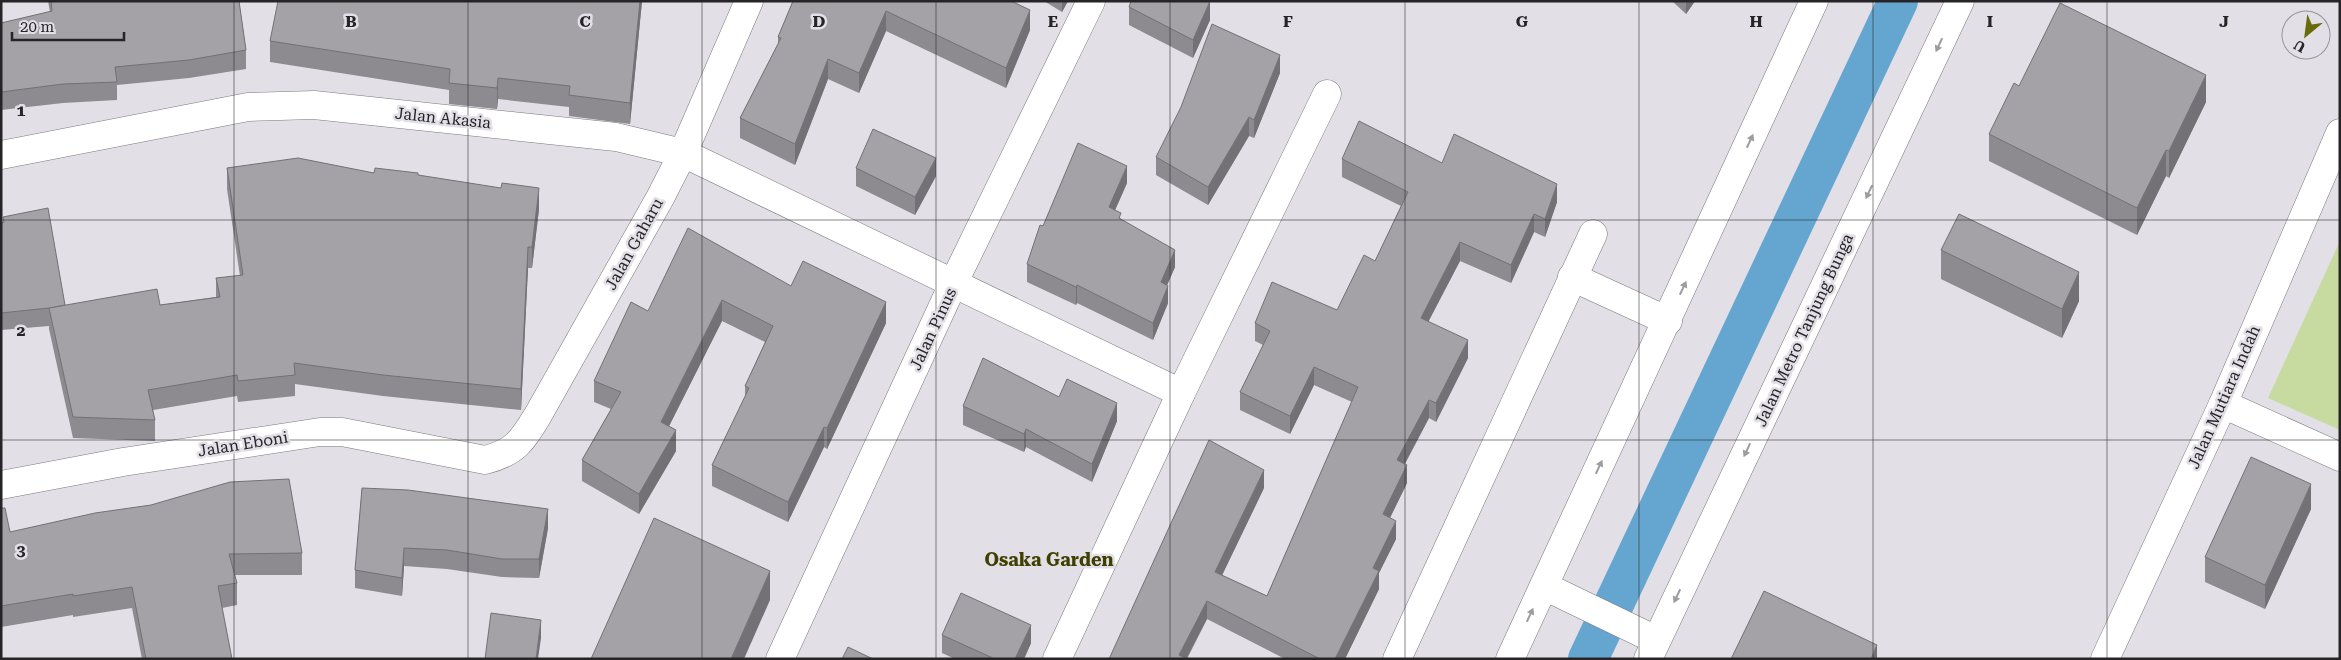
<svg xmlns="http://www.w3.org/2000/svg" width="2341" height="660" viewBox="0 0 2341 660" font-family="'Roboto Serif',serif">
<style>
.green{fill:#c7dba1}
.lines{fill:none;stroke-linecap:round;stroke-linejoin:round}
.canal{stroke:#65a6d1;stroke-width:40}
.street-casing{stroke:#7c797f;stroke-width:29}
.secondary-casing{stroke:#7c797f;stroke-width:29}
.street{stroke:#fff;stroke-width:28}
.secondary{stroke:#fff;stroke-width:28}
.wall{fill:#8d8a90}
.shaded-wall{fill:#737175}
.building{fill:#a4a1a7;stroke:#737175}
.oneway{fill:#9d9c9e}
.grid{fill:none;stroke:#262427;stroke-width:1;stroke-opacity:0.55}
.labels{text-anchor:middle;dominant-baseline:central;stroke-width:5;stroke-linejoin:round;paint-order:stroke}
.street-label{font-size:16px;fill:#262427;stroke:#e2dfe6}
.neighbourhood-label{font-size:18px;font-weight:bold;fill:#3e3f00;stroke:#e2dfe6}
.grid-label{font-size:16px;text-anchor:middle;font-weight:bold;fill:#262427;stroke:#e2dfe6;stroke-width:5;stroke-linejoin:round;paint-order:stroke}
</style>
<rect width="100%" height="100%" fill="#e2dfe6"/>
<!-- green -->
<polygon class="green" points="2340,241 2340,430 2268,398"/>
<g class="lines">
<!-- canal -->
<polyline class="canal" points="1588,659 1898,1"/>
<!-- street casing -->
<g class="street-casing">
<g id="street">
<polyline points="1,155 248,107 314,105 616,137 683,153 1181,393 1327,94"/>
<polyline points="1572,277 1668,321"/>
<polyline points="2223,404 2340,457"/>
<path d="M1,485L123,462L320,432H342L485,460C516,452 522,441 538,415L660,198L683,153L749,1"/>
<polyline points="780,659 954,282 1091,1"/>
<polyline points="1057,659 1181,393"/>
<polyline points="1397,659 1593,234"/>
<polyline points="2105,659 2223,404 2340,133"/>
</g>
</g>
<!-- secondary casing -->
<g class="secondary-casing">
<g id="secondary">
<polyline points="1544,586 1656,640"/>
<polyline points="1510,659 1814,1"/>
<polyline points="1648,659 1960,1"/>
</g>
</g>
<!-- street -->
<use href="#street" class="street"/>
<!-- secondary -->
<use href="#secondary" class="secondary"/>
</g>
<!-- wall -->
<g class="wall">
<polygon points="48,1 239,1 246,50 246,69 189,78 117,85 117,100 63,103 1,110 1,23 50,12"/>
<polygon points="642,1 630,124 569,116 569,107 498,99 497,109 449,104 449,90 270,62 270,41"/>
<polygon points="793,1 1011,1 1030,30 1006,88 886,31 859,93 828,79 795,165 740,138 740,118 778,44 778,37"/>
<polygon points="1044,1 1068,1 1062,12"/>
<polygon points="1672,1 1695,1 1686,14"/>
<polygon points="1129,7 1210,20 1193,58 1129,25"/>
<polygon points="1280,73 1254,138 1249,136 1208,205 1156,175 1156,157"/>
<polygon points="2019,86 2206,102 2169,178 2166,176 2137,235 1989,161 1989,134"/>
<polygon points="1342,159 1442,163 1557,202 1545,237 1534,232 1511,283 1460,261 1428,321 1468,358 1436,422 1429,418 1405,464 1407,483 1390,518 1396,539 1379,573 1379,589 1345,659 1285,659 1207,619 1187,659 1109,659 1264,488 1222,575 1267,596 1352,402 1314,385 1290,434 1240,410 1240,392 1263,345 1255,341 1255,323 1337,310 1375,261 1401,206 1342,177"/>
<polygon points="227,168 418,175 539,209 532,268 528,268 521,410 383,396 295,384 295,396 238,402 237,396 153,410 155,420 155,441 73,438 49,329 49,326 1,330 1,223 3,223 3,217 65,305 160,305 216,297 216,278 240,276 227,189"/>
<polygon points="856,168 936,176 915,215 856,186"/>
<polygon points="1127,183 1115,210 1121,220 1175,267 1167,285 1168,303 1153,340 1077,303 1076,305 1027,282 1027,264 1043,226"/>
<polygon points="1941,250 2079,301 2062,338 1941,279"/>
<polygon points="791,286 886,323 827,449 824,447 788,522 712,486 712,465 745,398 745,386 765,342 722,321 669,426 676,451 639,514 582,481 582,460 611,409 594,402 594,381 648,311"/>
<polygon points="1059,397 1117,421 1092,482 1026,447 1024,452 963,425 963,406"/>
<polygon points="362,488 548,528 539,578 502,577 447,569 404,566 402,596 355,588 355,570"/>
<polygon points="1,508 10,532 302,553 302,575 235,575 237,583 237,605 222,608 232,659 142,659 132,608 73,617 73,615 1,627"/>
<polygon points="2311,509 2265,609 2205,582 2205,557"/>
<polygon points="942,635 1031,643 1024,659 955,659 942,653"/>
</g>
<!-- shaded-wall -->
<g class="shaded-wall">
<polygon points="640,1 642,1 630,124 630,103"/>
<polygon points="1063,1 1068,1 1062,12 1062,2"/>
<polygon points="1210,1 1210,20 1193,58 1193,40"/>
<polygon points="1686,1 1695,1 1686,14"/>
<polygon points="1030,10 1030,30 1006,88 1006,68"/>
<polygon points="886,11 886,31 859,93 859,73"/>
<polygon points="1280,55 1280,73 1254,138 1254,120"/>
<polygon points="828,59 828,79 795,165 795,144"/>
<polygon points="2206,75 2206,102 2169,178 2169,151"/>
<polygon points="498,78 498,99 497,109 497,88"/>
<polygon points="1249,117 1249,136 1208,205 1208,187"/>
<polygon points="2166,150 2166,176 2137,235 2137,208"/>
<polygon points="936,158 936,176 915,215 915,197"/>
<polygon points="1127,166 1127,183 1109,224 1109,207"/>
<polygon points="1557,184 1557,202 1545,237 1545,219"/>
<polygon points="539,188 539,209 532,268 532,247"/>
<polygon points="1534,214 1534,232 1511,283 1511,265"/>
<polygon points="1460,242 1460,261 1421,336 1421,318"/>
<polygon points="528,247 528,268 521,410 521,389"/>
<polygon points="1175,250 1175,267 1161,299 1161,282"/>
<polygon points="2079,272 2079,301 2062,338 2062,309"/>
<polygon points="1077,285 1077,303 1076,305 1076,287"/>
<polygon points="1168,286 1168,303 1153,340 1153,323"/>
<polygon points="722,300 722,321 661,442 661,422"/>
<polygon points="886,302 886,323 827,449 827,428"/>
<polygon points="1468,340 1468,358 1436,422 1436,403"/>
<polygon points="1314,367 1314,385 1290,434 1290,416"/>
<polygon points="1429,400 1429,418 1397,478 1397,460"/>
<polygon points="1117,403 1117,421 1092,482 1092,464"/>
<polygon points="824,427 824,447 788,522 788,502"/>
<polygon points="1026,429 1026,447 1024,452 1024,434"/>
<polygon points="676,430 676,451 639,514 639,494"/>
<polygon points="1407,465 1407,483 1383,532 1383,514"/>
<polygon points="1264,470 1264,488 1215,590 1215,572"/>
<polygon points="2311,484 2311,509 2265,609 2265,585"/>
<polygon points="548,509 548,528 539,578 539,559"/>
<polygon points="1396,521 1396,539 1379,573 1379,589 1345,659 1335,659 1373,568"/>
<polygon points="404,548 404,566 402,596 402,578"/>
<polygon points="770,571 770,600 744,659 731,659"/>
<polygon points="1207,601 1207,619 1186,659 1179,655"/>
<polygon points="541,620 541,638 538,659 536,659"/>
<polygon points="1031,625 1031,643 1024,659 1015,659"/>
<polygon points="1877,645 1877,659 1871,659"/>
</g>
<!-- building -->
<g class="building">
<polygon points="51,1 239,1 246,50 189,60 115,67 117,82 63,84 1,92 1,23 52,11"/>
<polygon points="278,1 640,1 630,103 569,95 570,86 498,78 497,88 449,83 450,69 270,41"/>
<polygon points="793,1 1011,1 1030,10 1006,68 886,11 859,73 828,59 795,144 740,118 781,38 778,37"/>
<polygon points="1131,1 1210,1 1193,40 1129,7"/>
<polygon points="2060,3 2206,75 2169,151 2166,150 2137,208 1989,134 2014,83 2019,86"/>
<polygon points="1212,24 1280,55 1254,120 1249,117 1208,187 1156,157 1181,107"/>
<polygon points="1359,121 1442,163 1454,134 1557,184 1545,219 1534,214 1511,265 1460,242 1421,318 1468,340 1436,403 1429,400 1397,460 1407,465 1383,514 1396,521 1373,568 1379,571 1335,659 1320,659 1207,601 1179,655 1187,659 1109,659 1209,440 1264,470 1215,572 1267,596 1358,387 1314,367 1290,416 1240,392 1270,331 1255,323 1272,282 1337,310 1364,255 1375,261 1408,192 1342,159"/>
<polygon points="873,129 936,158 915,197 856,168"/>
<polygon points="1078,143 1127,166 1109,207 1121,213 1119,218 1175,250 1161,282 1168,286 1153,323 1077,285 1076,287 1027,264 1040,225 1043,226"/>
<polygon points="298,158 374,173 375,168 418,173 418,175 501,188 502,183 539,188 532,247 528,247 521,389 383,375 294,363 295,375 238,381 237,375 148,390 155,420 73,417 49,308 157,289 160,305 220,297 216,278 243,275 227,168"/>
<polygon points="48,208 65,305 49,308 1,313 1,223 4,222 3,217"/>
<polygon points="1959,214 2079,272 2062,309 1941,250"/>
<polygon points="688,228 791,286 803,261 886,302 827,428 824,427 788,502 712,465 749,388 745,386 773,326 722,300 661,422 676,430 639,494 582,460 621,392 594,381 631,302 648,311"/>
<polygon points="983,358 1059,397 1067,379 1117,403 1092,464 1026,429 1024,434 963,406"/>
<polygon points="2251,457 2311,484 2265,585 2205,557"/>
<polygon points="289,479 302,553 229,554 237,583 218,586 232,659 146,659 132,587 73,596 73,594 1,606 1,508 5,508 10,532 95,513 151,505 230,482"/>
<polygon points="362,488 408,490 548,509 539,559 502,559 447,550 404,548 402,578 355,570"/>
<polygon points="654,518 770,571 731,659 591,659"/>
<polygon points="1764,591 1877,645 1871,659 1731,659"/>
<polygon points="961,593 1031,625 1015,659 995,659 942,635"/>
<polygon points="491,613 541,620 536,659 485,659"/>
<polygon points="848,647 873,659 842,659"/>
</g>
<!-- one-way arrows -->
<defs><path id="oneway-solid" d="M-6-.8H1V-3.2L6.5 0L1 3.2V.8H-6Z" transform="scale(1.25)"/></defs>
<g class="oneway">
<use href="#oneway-solid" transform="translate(1939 45) rotate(115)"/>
<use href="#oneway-solid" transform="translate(1750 141) rotate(-65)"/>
<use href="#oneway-solid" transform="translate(1869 192) rotate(115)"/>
<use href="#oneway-solid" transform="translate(1683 288) rotate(-65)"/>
<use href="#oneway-solid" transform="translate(1747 450) rotate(115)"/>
<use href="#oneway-solid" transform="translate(1599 467) rotate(-65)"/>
<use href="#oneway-solid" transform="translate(1677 596) rotate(115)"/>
<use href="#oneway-solid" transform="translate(1530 615) rotate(-65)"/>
</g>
<!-- grid -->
<path class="grid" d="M234,1V659M468,1V659M702,1V659M936,1V659M1170,1V659M1405,1V659M1639,1V659M1873,1V659M2107,1V659M1,220H2340M1,440H2340"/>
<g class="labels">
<!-- street labels -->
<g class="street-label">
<text transform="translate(443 118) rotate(6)">Jalan Akasia</text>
<text transform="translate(634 244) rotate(-61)">Jalan Gaharu</text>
<text transform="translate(933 329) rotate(-65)">Jalan Pinus</text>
<text transform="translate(1804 330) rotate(-65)">Jalan Metro Tanjung Bunga</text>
<text transform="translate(2224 397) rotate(-66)">Jalan Mutiara Indah</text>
<text transform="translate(243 444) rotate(-9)">Jalan Eboni</text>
</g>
<!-- neighbourhood labels -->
<g class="neighbourhood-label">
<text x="1049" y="559">Osaka Garden</text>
</g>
</g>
<g class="grid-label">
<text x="351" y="27">B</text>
<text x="585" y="27">C</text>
<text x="819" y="27">D</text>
<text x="1053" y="27">E</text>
<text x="1288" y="27">F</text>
<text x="1522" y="27">G</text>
<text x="1756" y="27">H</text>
<text x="1990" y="27">I</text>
<text x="2224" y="27">J</text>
<text x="21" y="116">1</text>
<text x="21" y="336">2</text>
<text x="21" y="556">3</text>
</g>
<!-- border -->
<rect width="2341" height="660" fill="none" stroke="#262427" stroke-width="5"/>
<!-- north arrow -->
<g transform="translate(2306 35) rotate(209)"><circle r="24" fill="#e2dfe6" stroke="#97949a"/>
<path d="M0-4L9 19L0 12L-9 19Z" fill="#696a0a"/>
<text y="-8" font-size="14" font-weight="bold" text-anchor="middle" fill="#262427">U</text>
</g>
<!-- scale -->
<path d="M12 32v8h112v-8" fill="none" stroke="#262427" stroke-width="2.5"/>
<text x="20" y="32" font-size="15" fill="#262427" stroke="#e2dfe6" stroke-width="4" paint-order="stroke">20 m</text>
</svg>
